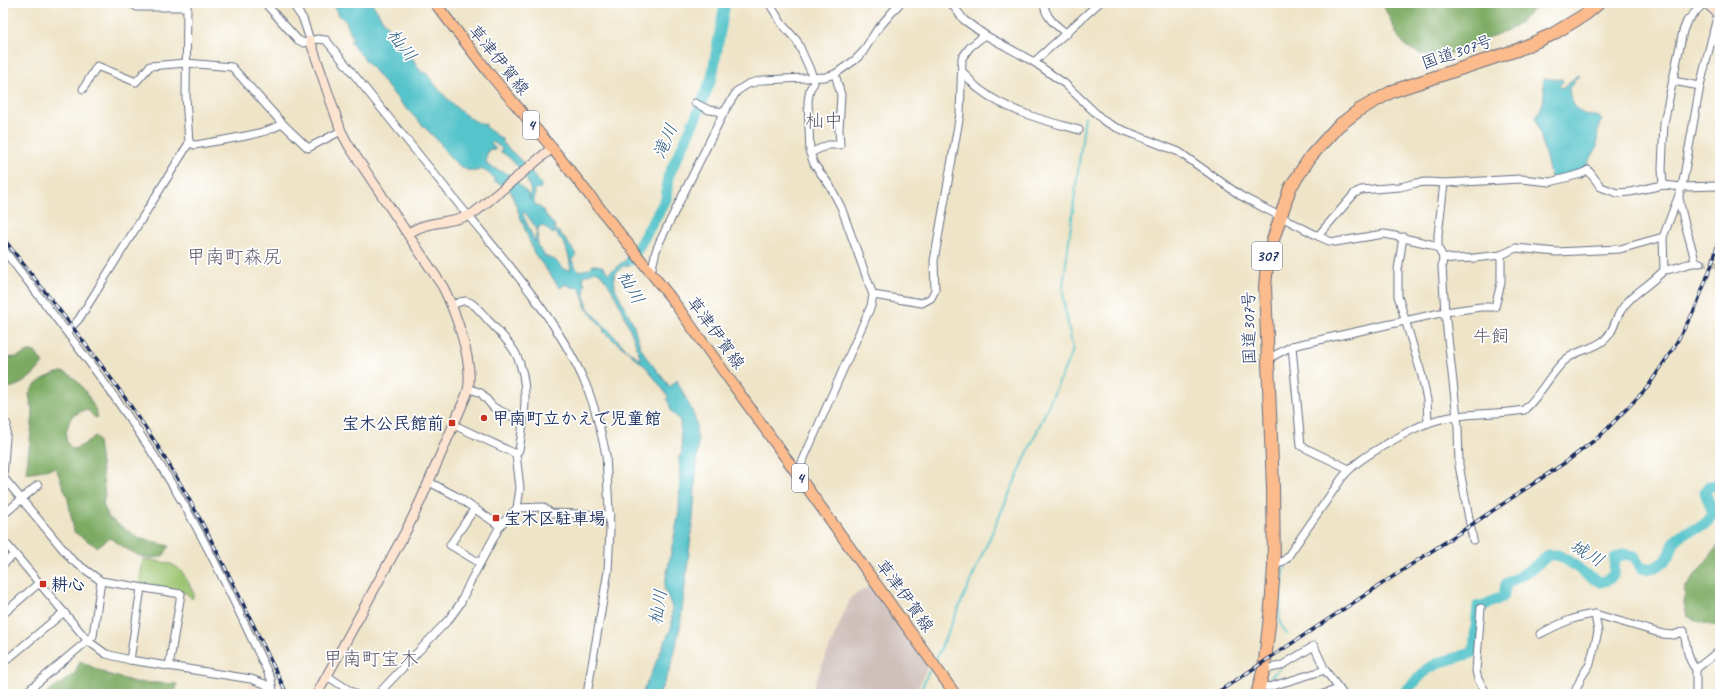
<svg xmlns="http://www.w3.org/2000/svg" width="1723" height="697" viewBox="0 0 1723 697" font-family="Caveat,'Klee One',sans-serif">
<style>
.built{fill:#f3d4bf}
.industrial{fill:#cfc0bb}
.green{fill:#9bc470;stroke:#5b7a67}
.forest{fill:#7caa62;stroke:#4c6c60}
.water{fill:#56c4cb;stroke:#387a94;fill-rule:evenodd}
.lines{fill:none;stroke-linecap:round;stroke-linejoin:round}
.stream{stroke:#56c4cb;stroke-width:2}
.river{stroke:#56c4cb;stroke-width:11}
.street-tunnel{stroke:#c4c0b2;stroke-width:7;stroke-dasharray:7 3.5;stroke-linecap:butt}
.street-casing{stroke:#656e83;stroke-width:9}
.secondary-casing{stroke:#656e83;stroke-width:11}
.primary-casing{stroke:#656e83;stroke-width:12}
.highway-casing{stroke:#656e83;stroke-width:14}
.street{stroke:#fff;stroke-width:7}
.secondary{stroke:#fde4d1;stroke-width:9}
.primary{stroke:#fbbb8c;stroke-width:10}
.highway{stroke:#fbbb8c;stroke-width:12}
.rail-casing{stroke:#1b2f5e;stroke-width:3.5}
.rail{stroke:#fff;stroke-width:2;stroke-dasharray:6;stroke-linecap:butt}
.poi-dot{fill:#c8321e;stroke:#fff;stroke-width:1.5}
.labels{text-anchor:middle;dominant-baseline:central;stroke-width:3.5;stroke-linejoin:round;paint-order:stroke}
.shield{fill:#fff;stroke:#5f6d8e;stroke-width:1}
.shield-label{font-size:16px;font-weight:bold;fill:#1b2f5e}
.street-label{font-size:17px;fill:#1b2f5e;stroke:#fff}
.poi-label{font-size:17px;font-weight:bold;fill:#1b2f5e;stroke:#fff;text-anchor:start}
.water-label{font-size:18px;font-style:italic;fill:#2d5c7f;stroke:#fff}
.neighbourhood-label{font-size:18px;fill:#5e586b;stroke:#fff}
.quarter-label{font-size:19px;fill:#5e586b;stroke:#fff}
</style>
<rect width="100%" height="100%" fill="#fff"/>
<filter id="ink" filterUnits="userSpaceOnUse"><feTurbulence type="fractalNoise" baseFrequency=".025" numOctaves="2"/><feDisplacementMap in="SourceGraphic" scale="8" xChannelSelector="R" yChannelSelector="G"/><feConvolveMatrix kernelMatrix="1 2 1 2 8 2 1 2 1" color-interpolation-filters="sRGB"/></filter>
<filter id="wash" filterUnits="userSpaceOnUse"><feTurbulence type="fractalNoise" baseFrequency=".012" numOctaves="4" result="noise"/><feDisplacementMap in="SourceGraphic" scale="16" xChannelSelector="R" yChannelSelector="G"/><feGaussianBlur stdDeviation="0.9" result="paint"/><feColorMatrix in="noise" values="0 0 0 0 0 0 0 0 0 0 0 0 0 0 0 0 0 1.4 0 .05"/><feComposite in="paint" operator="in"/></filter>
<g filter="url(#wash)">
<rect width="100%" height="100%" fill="#eee4c7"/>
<!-- built -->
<polygon class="built" points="249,683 264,690 269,694 247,694"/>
<!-- industrial -->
<polygon class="industrial" points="870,586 928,666 915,694 810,694 851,597"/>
<!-- green -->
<path class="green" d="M143,559C177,564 179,562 194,594L192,599L186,593L139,584Z"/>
<!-- forest -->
<g class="forest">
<polygon points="1382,3 1540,3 1515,27 1448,54 1421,54 1408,48 1399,38"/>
<path d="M31,351L35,352L43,363C33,377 21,387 3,389V358L17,357Z"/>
<path d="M61,372C77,372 94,404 98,417L95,418L89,411L84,410L72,416C67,426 61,443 74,449L83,445L95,436L98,440L105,495L103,504L109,518L139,538L169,546L164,555C144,565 126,548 110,538L97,547L74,532L68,499L56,468L26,473L33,415L29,394C34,382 49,375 61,372Z"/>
<path d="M1720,543V625C1709,627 1697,621 1687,616L1684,603L1685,588Z"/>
<polygon points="80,661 107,674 135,682 177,684 175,694 46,694 75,673"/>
</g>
<!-- water -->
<g class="water">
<path d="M333,3H372L395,39L408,51L421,72L426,73C440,92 464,121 487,125L485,127L502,139L503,143C515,155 532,170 541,185V188L535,189L534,203L542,209L551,222L554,224L555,230L561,234L576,254L572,261L578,271L589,269L593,265C602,265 604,266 608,274L624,261L629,259L637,244L638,249L630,265L623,266L614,275L615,288L633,323L640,346L646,357L670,387L677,380C682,393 700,420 696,432L698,439L693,519L680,627L674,655L668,674L659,694H642L672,626V607L664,588L679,512L680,475L679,457L682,453L680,421L670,409V406L667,399L668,396L646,367L604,332L603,328L586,308L580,288L571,287L566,284L560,288L534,253L511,192L508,187L494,181V178L482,168C470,180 446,156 441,144L401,103L353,45L350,40L354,41L346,22L339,15ZM493,142L499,146L502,149L500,151C512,158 526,174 530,188C531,192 530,197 530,201L529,195L510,175L487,165L486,156L489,149L495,150L496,149L491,144ZM524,211L537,229L535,242L523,215ZM542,225L553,234V232L556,233L565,245L569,257L571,270L564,269L555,260L545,256L540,249L537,247L538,227H540ZM595,271C610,273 637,345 641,360L626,349L588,308L584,292L585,284L583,280L584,276Z"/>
<path d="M1577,75L1579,76L1574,80L1575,81L1569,88C1569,101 1577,114 1591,116C1596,116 1599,116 1602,119L1598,128L1597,148L1585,167L1566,175L1551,178L1536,117C1545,104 1545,94 1543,79H1562L1563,82L1559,85L1562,88L1566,86Z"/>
</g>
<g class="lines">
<!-- stream -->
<g class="stream">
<path d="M1287,562C1283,568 1279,612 1280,620C1280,626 1284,629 1287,634"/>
<polyline points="936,659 1073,350 1064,303 1063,287 1085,116"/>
<polyline points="1268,683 1270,677 1280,669"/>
<polyline points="919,694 929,671"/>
<polyline points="1265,694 1266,690"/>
</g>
<!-- river -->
<g class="river">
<polyline points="631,260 666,199 668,177 696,117 712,77 725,3"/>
<path d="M1403,694L1427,669L1441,662L1472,653L1474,647L1478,606L1485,605L1502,597L1504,594L1506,584L1530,570L1549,555H1558L1573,564L1588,576L1601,582L1608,580L1614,574L1615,558L1624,554L1634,556L1641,568C1653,571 1664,564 1670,554C1672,549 1673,543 1676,539C1688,526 1704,533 1713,513L1705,492L1710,486L1720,484"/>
</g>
</g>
</g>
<g filter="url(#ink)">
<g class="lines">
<!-- street-tunnel -->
<polyline class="street-tunnel" points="1700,263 1720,265"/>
<!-- street casing -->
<g class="street-casing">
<g id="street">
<polyline points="131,3 137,7 187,7"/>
<path d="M265,3L298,40L304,43L317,39L326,40C371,96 416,151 461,207C506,261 558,320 586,385C595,407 601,431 606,455L610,529L608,571L587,694"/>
<polyline points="292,3 303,19 310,40"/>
<polyline points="769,3 782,24 797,41 811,72 814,83 810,89 808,101 810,153 814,164 830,186 841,207 873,295 871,306 797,474"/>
<polyline points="951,3 964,20 985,35 1034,62 1065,84 1104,121 1115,127 1179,152 1241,196 1318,236 1329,241 1335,242 1384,234 1390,235 1430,244 1438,248 1443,257 1442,267 1445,312 1458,426 1459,465 1473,540"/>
<path d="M1044,3C1045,18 1056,25 1067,34"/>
<polyline points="1034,62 1099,3"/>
<path d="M962,71C968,77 972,84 979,89C1008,112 1044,120 1079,130"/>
<polyline points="1673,81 1700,86"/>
<polyline points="83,89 97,66 136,82 150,66 186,63 232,67 282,123 308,148 341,131"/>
<polyline points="695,103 709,110 724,112"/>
<path d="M189,143L195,145C214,141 269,135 282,123"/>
<polyline points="810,153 828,145 840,145 839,130 841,95 835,74"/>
<polyline points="1663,185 1662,169 1664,123 1683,31 1687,21 1701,6"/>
<path d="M1679,197C1682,220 1691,240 1695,262"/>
<polyline points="1318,236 1355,193 1361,190 1400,187 1416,183 1428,182 1444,183 1521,179 1550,182 1581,174 1588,170 1601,187 1617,193 1630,192 1663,185 1682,187 1717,186"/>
<polyline points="1403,237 1398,270 1398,296 1422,376 1427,400 1428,423"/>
<polyline points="1438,248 1438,235 1444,183"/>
<path d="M3,249C65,330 129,410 180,498C214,556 242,619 271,679L273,691"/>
<polyline points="1443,257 1453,259 1474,258 1501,255 1516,248 1556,252 1620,249 1663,237"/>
<path d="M1664,270C1676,270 1688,261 1700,263"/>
<polyline points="651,272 656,251 660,241 724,112 737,91 748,84 763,80 825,77 835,74 855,60 863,52 876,31 900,3"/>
<polyline points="873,295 922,303 931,298 935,290 934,261 960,114 962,58 970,47 985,35"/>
<polyline points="67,332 79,319 189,143 186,97 187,3"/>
<polyline points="1292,346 1301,446 1349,469"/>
<polyline points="1266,360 1292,346 1445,312 1481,307 1495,307 1501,283 1501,255"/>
<polyline points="468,388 481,393 493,407 523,422"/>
<polyline points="3,422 7,424 3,477 72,560 101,581 181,594 169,666"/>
<polyline points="454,425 516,454"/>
<polyline points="429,482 456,496 500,526"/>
<polyline points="475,508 450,545 480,563"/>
<polyline points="517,508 543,507 551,513 610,515"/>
<polyline points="3,515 38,485"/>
<polyline points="3,540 88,641 106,654 130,660 251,679 265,684 273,692"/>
<polyline points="3,564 15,554"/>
<path d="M1274,567L1286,559L1342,478C1354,463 1368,455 1383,446C1402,435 1420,424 1441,419C1468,412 1497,415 1524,410C1540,396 1548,377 1563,362C1575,350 1592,350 1603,341C1613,334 1614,322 1620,312C1630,294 1651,285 1664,270L1663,237L1682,187L1700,86L1720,5"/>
<polyline points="1481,608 1476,671 1478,679 1487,694"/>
<polyline points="3,614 39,583"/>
<path d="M1540,634C1557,625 1575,616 1595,614L1663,634L1674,635L1684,631C1686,643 1687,660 1696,669"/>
<polyline points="130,660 141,588"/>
<polyline points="3,663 64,612"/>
<polyline points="1264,669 1281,666 1314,646 1325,670 1343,694"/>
<polyline points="327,676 355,694"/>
<polyline points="1259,685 1269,687 1325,670"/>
<polyline points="24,694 93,636 101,581"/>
<path d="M378,694L449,619L460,604L470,582L500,526L517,508L520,488L516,454L519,450C524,419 531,384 516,354C509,341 497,330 487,319C482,313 472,300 464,301C460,301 456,304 452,305"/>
<polyline points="1323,694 1339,689"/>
<polyline points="1574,694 1582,676 1590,664 1598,632 1595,614"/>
<polyline points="1696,694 1696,669 1720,650"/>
</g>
</g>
<!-- secondary casing -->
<g class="secondary-casing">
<g id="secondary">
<polyline points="1706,3 1720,15"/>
<path d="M310,40L341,131L349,146L443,287C455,311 471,355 469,382C469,389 466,397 463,403L420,502L407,529L317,694"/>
<path d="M408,234C425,220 454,224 474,213L552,148"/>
</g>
</g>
<!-- primary casing -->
<g class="primary-casing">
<polyline id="primary" points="435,3 489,73 552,148 671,298 955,694"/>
</g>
<!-- highway casing -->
<g class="highway-casing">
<polyline id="highway" points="1257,694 1264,669 1271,607 1274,567 1273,488 1265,286 1268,255 1290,188 1311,156 1337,127 1359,110 1393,91 1517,50 1553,34 1586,14 1599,3"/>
</g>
<!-- street -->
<use href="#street" class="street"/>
<!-- secondary -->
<use href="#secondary" class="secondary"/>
<!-- primary -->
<use href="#primary" class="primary"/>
<!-- highway -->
<use href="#highway" class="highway"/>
<!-- rail casing -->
<g class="rail-casing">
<g id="rail">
<path d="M3,238C55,305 109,371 155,442C206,522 245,609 287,694"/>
<polyline points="1215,694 1450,539 1566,462 1600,436 1647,388 1673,349 1695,309 1713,261 1720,235"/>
</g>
</g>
<!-- rail -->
<use href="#rail" class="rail"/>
</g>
</g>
<!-- markers -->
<g class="poi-dot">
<circle cx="484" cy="418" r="4"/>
<rect x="448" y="419" width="8" height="8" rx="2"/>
<rect x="492" y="514" width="8" height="8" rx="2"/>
<rect x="39" y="580" width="8" height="8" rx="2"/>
</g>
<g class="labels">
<!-- shield labels -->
<g class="shield">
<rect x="523" y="111" width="16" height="28" rx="3"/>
<rect x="1252" y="242" width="30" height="28" rx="3"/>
<rect x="792" y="464" width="16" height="28" rx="3"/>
</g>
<g class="shield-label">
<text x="531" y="125">4</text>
<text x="1267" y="256">307</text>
<text x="800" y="478">4</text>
</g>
<!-- street labels -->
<g class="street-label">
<text transform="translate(1457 52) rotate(-19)">国道307号</text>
<text transform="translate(499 60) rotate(51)">草津伊賀線</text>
<text transform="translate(1249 328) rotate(-91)">国道307号</text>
<text transform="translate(716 333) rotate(54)">草津伊賀線</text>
<text transform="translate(905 596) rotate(54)">草津伊賀線</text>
</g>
<!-- poi labels -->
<g class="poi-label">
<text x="492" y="418">甲南町立かえで児童館</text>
<text x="444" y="423" text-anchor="end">宝木公民館前</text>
<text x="504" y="518">宝木区駐車場</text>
<text x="51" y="584">耕心</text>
</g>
<!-- water labels -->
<g class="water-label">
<text transform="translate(402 45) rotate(52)">杣川</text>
<text transform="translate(665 141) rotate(-66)">滝川</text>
<text transform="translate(631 287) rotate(61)">杣川</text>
<text transform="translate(1587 553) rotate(31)">城川</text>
<text transform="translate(658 607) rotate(-81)">杣川</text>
</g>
<!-- neighbourhood labels -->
<g class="neighbourhood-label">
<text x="1491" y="336">牛飼</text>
</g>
<!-- quarter labels -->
<g class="quarter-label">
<text x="824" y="121">杣中</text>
<text x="234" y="257">甲南町森尻</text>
<text x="371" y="659">甲南町宝木</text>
</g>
</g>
<!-- margin -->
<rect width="1723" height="697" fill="none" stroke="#fff" stroke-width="16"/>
</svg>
